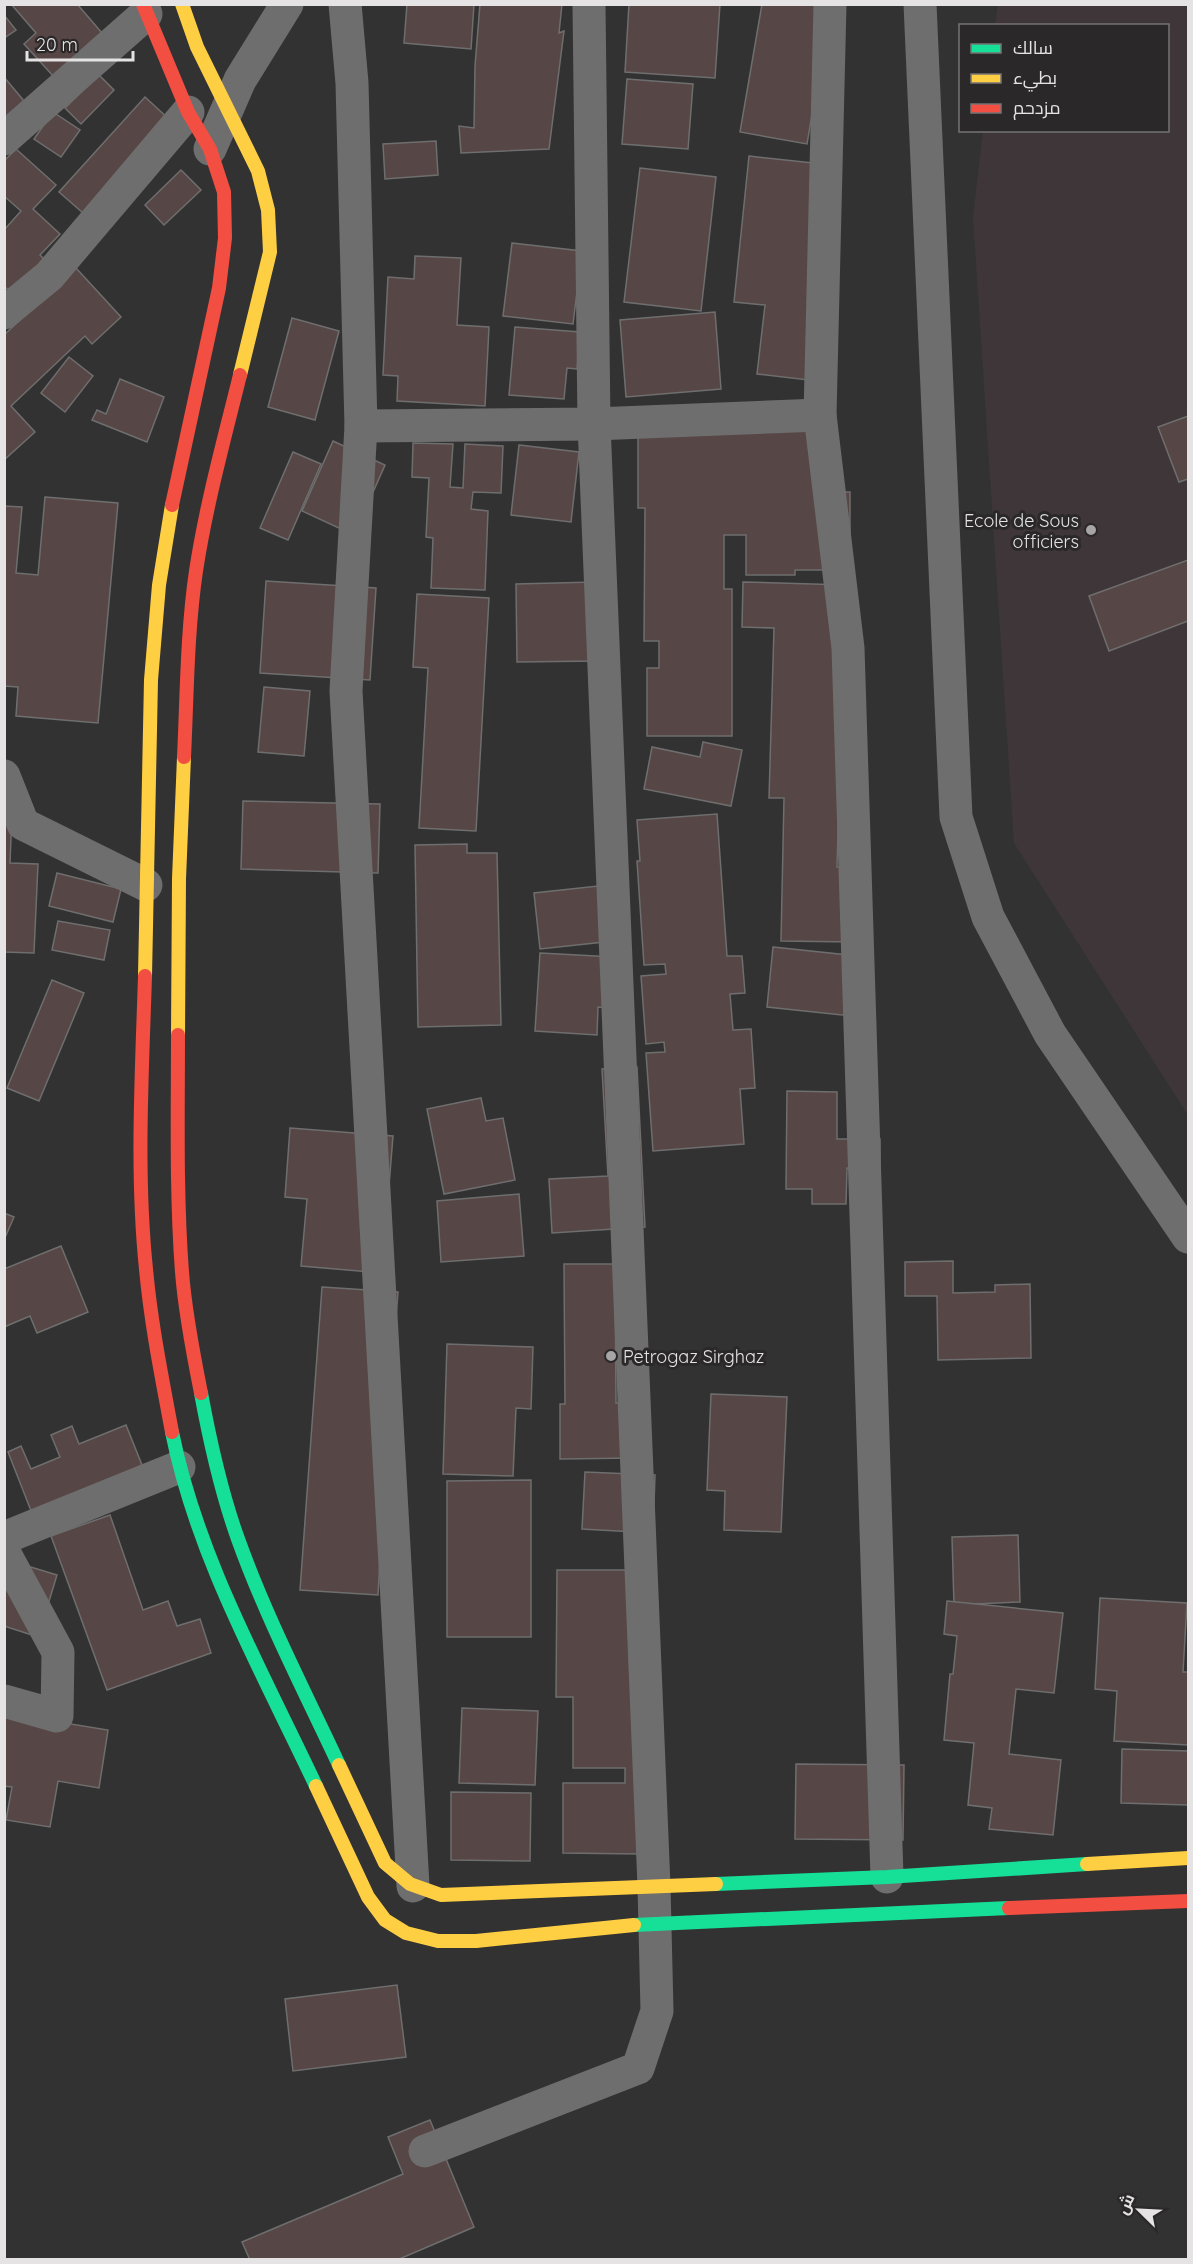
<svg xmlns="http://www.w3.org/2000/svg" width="1193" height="2264" viewBox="0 0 1193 2264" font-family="Quicksand,Cairo,sans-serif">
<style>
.built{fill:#3f363a}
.building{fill:#564645;stroke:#6f6e6e;stroke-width:1.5}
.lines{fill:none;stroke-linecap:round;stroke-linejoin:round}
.street{stroke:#6f6e6e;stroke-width:33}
.fast{stroke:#16e098;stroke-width:14}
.slow{stroke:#ffcf43;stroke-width:14}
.jam{stroke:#f24e42;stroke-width:14}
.poi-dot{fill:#a7a5a6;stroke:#2a2829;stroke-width:2}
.labels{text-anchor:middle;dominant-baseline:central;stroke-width:6;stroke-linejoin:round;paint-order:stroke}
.poi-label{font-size:18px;fill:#e5e3e4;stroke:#2a2829;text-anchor:end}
</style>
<rect width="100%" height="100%" fill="#333233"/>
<!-- built -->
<polygon class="built" points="998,5 1188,5 1188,1115 1014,843 973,217 983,131 1168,130 1168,26 995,25"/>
<!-- building -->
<g class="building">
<polygon points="11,4 77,4 102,33 54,77 24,44 36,33"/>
<polygon points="407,4 474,4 471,49 404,43"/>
<polygon points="480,4 562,4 559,33 564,31 549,149 461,153 459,126 474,128 475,66"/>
<polygon points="629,4 720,4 715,78 625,72"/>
<polygon points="762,4 831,4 807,144 740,132"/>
<polygon points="4,15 16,30 4,38"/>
<polygon points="99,75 114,90 81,124 65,108"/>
<polygon points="4,77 24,101 4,118"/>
<polygon points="627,79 693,84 688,149 622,144"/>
<polygon points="145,97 184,133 91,220 59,192"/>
<polygon points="53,112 80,130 61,157 34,139"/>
<polygon points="436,141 438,175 385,179 383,144"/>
<polygon points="16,149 56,185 33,209 60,234 40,255 49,264 17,298 4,286 4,230 21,211 4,196 4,161"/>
<polygon points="749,156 822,164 817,381 757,374 765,305 734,302"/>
<polygon points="640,168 716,177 701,311 624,302"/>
<polygon points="181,170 201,190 164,225 145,205"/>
<polygon points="512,243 582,251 573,324 503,316"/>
<polygon points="415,256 461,258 457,325 489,327 485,406 397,401 398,376 383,375 388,277 414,279"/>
<polygon points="76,268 121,317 92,344 85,336 11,406 35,432 4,460 4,335"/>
<polygon points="715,312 721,389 626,397 620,320"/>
<polygon points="292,318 339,331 315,420 268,407"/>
<polygon points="515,327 580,332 577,369 567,368 564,399 509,395"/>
<polygon points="69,357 93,376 65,412 41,393"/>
<polygon points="120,379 164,397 147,442 92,420 97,410 106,414"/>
<polygon points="1188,416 1188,479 1179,482 1158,427"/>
<polygon points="833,431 833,492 850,492 850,570 795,570 795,575 746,575 746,535 724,535 724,589 732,589 732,736 647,736 647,668 659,668 659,641 644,641 645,508 638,508 638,432"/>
<polygon points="333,441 385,465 354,535 302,511"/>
<polygon points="413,443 453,444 450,487 463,488 465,444 503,446 501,493 473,492 471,509 488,511 485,590 431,588 433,538 426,537 429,478 412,477"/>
<polygon points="519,445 579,452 571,522 511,515"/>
<polygon points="293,452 321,464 288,540 260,528"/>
<polygon points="45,497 118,503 98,723 16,716 18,687 4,686 4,506 22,507 16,573 38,575"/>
<polygon points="1188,560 1188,621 1109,651 1089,596"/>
<polygon points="266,581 376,588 370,680 260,673"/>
<polygon points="595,582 597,661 517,662 516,584"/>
<polygon points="743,582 845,585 837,867 857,868 854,942 781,941 784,798 769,798 774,628 742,627"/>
<polygon points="417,594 489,598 476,831 419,828 428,668 413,667"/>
<polygon points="264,687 310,691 304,756 258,752"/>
<polygon points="703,742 742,750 731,806 644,789 652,747 700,757"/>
<polygon points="4,786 13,786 10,863 38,864 34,953 4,952"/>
<polygon points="243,801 380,804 378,873 241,869"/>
<polygon points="717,814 727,956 742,956 745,993 730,994 733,1030 751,1029 755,1088 740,1089 744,1144 653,1151 646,1053 665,1052 664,1042 646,1044 641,976 666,974 665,964 644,965 637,861 640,861 637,820"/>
<polygon points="467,844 467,853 497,853 501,1025 418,1027 415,845"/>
<polygon points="57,873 121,889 113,922 49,906"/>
<polygon points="598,886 604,942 540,949 534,893"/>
<polygon points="58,921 110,930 104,960 52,950"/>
<polygon points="773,947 867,957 861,1017 767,1007"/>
<polygon points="540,953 614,957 611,1008 598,1007 597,1035 535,1031"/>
<polygon points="52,980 84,993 39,1101 7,1088"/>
<polygon points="637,1067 645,1227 552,1233 549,1179 608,1176 602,1069"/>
<polygon points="787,1091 837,1092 837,1139 880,1139 880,1169 847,1168 846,1204 812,1204 812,1189 786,1189"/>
<polygon points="481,1098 486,1121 503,1118 515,1180 444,1194 427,1109"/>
<polygon points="290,1128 393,1136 382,1273 301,1266 307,1199 285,1197"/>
<polygon points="519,1194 524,1256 441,1262 437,1201"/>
<polygon points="4,1213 14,1217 4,1240"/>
<polygon points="61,1246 88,1312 37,1333 30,1316 4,1327 4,1269"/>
<polygon points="953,1261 953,1293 995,1292 995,1285 1030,1284 1031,1358 938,1360 937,1296 905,1296 905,1262"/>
<polygon points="564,1264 615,1264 616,1403 634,1402 634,1458 560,1459 560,1404 565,1404"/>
<polygon points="322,1287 398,1292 387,1437 378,1595 300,1590"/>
<polygon points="447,1344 533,1347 531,1409 516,1408 513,1476 443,1474"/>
<polygon points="711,1394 787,1397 781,1532 724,1530 725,1491 707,1490"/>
<polygon points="126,1425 142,1465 35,1521 8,1452 21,1446 31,1469 60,1457 51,1435 72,1426 79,1444"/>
<polygon points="585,1472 655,1475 653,1533 582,1529"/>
<polygon points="531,1480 531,1637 447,1637 447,1481"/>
<polygon points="110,1515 143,1610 168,1601 177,1626 200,1619 211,1653 107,1690 51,1536"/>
<polygon points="1018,1535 1020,1602 954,1605 952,1537"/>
<polygon points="11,1561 57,1575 38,1637 4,1626 4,1583"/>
<polygon points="557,1570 644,1570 640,1854 563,1853 563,1783 625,1783 625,1768 573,1768 573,1697 556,1697"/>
<polygon points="1100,1598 1187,1603 1183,1672 1188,1672 1188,1745 1114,1741 1117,1691 1095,1689"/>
<polygon points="947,1601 1063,1613 1054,1693 1016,1689 1009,1754 1061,1760 1053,1835 989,1829 992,1808 968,1805 974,1743 944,1740 950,1674 953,1674 957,1636 944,1634"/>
<polygon points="462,1708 538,1711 535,1785 459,1783"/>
<polygon points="4,1709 34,1718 108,1730 99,1788 58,1781 50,1827 6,1820 12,1787 4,1786"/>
<polygon points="1122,1749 1188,1751 1188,1805 1121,1803"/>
<polygon points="796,1764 904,1765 903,1840 795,1839"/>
<polygon points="451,1792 531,1793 530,1861 451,1860"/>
<polygon points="397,1985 406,2057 293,2071 285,1999"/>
<polygon points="430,2120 474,2227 397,2260 250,2260 242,2242 403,2174 388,2137"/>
</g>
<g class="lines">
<!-- street -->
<g class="street">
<polyline points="345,4 352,83 361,426 346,691 413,1886"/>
<polyline points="830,4 820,415 848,648 887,1877"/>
<polyline points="920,4 956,817 988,917 1050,1034 1188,1237"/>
<polyline points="4,139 146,14"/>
<polyline points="210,149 240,80 287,4"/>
<polyline points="4,313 49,276 188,112"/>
<polyline points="361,426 594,424 820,415"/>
<polyline points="4,776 23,824 146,885"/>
<polyline points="4,1538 179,1467"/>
<polyline points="4,1552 58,1652 57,1716 4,1701"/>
<polyline points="425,2151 638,2068 657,2011 654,1886 594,424 589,4"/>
</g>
<!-- fast -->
<g class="fast">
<path d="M201,1393C210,1442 221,1492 238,1539C266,1617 304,1690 339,1765"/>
<path d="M172,1432C197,1557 262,1671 316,1786"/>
<polyline points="716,1884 887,1877 1087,1864"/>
<polyline points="634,1925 1009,1908"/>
</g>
<!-- slow -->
<g class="slow">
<polyline points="182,4 197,47 258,171 268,210 270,252 240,375"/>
<polyline points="145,976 151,680 159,585 172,505"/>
<polyline points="178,1035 179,879 184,757"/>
<polyline points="339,1765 385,1863 410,1884 441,1895 716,1884"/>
<polyline points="316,1786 368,1897 385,1920 406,1933 438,1941 476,1941 634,1925"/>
<polyline points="1087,1864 1188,1858"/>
</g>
<!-- jam -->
<g class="jam">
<polyline points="143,4 188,112 210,149 224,192 225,238 219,288 172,505"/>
<path d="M184,757C187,695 187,632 196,571C206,505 224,440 240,375"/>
<path d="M145,976C142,1073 136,1172 146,1269C151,1324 162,1378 172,1432"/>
<path d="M178,1035C178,1113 176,1193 182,1272C185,1312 193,1353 201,1393"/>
<polyline points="1009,1908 1188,1901"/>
</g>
</g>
<!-- markers -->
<g class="poi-dot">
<circle cx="1091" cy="530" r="6"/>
<circle cx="611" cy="1356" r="6"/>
</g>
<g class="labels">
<!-- poi labels -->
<g class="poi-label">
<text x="1079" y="520">Ecole de Sous<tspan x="1079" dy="21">officiers</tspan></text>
<text x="623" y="1356" text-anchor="start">Petrogaz Sirghaz</text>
</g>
</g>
<!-- border -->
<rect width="1193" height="2264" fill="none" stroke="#e5e3e4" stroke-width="12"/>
<!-- legend -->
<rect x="959" y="24" width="210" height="108" fill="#2a2829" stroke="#757374" stroke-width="1.5"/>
<rect x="971" y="44" width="30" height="9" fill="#16e098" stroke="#757374" stroke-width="1.5"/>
<text x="1013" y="54" font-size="18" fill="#e5e3e4">سالك</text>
<rect x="971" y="74" width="30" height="9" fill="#ffcf43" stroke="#757374" stroke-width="1.5"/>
<text x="1013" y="84" font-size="18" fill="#e5e3e4">بطيء</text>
<rect x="971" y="104" width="30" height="9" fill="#f24e42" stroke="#757374" stroke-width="1.5"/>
<text x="1013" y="114" font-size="18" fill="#e5e3e4">مزدحم</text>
<!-- north arrow -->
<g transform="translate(1139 2210) rotate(294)" stroke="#2a2829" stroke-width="4.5" paint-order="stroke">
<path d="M0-4.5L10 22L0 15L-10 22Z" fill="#e5e3e4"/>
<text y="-9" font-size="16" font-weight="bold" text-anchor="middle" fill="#e5e3e4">ش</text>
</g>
<!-- scale -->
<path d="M27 51v9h106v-9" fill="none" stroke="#e5e3e4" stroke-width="3"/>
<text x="36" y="51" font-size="18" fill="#e5e3e4" stroke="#2a2829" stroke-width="4.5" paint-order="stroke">20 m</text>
</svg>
